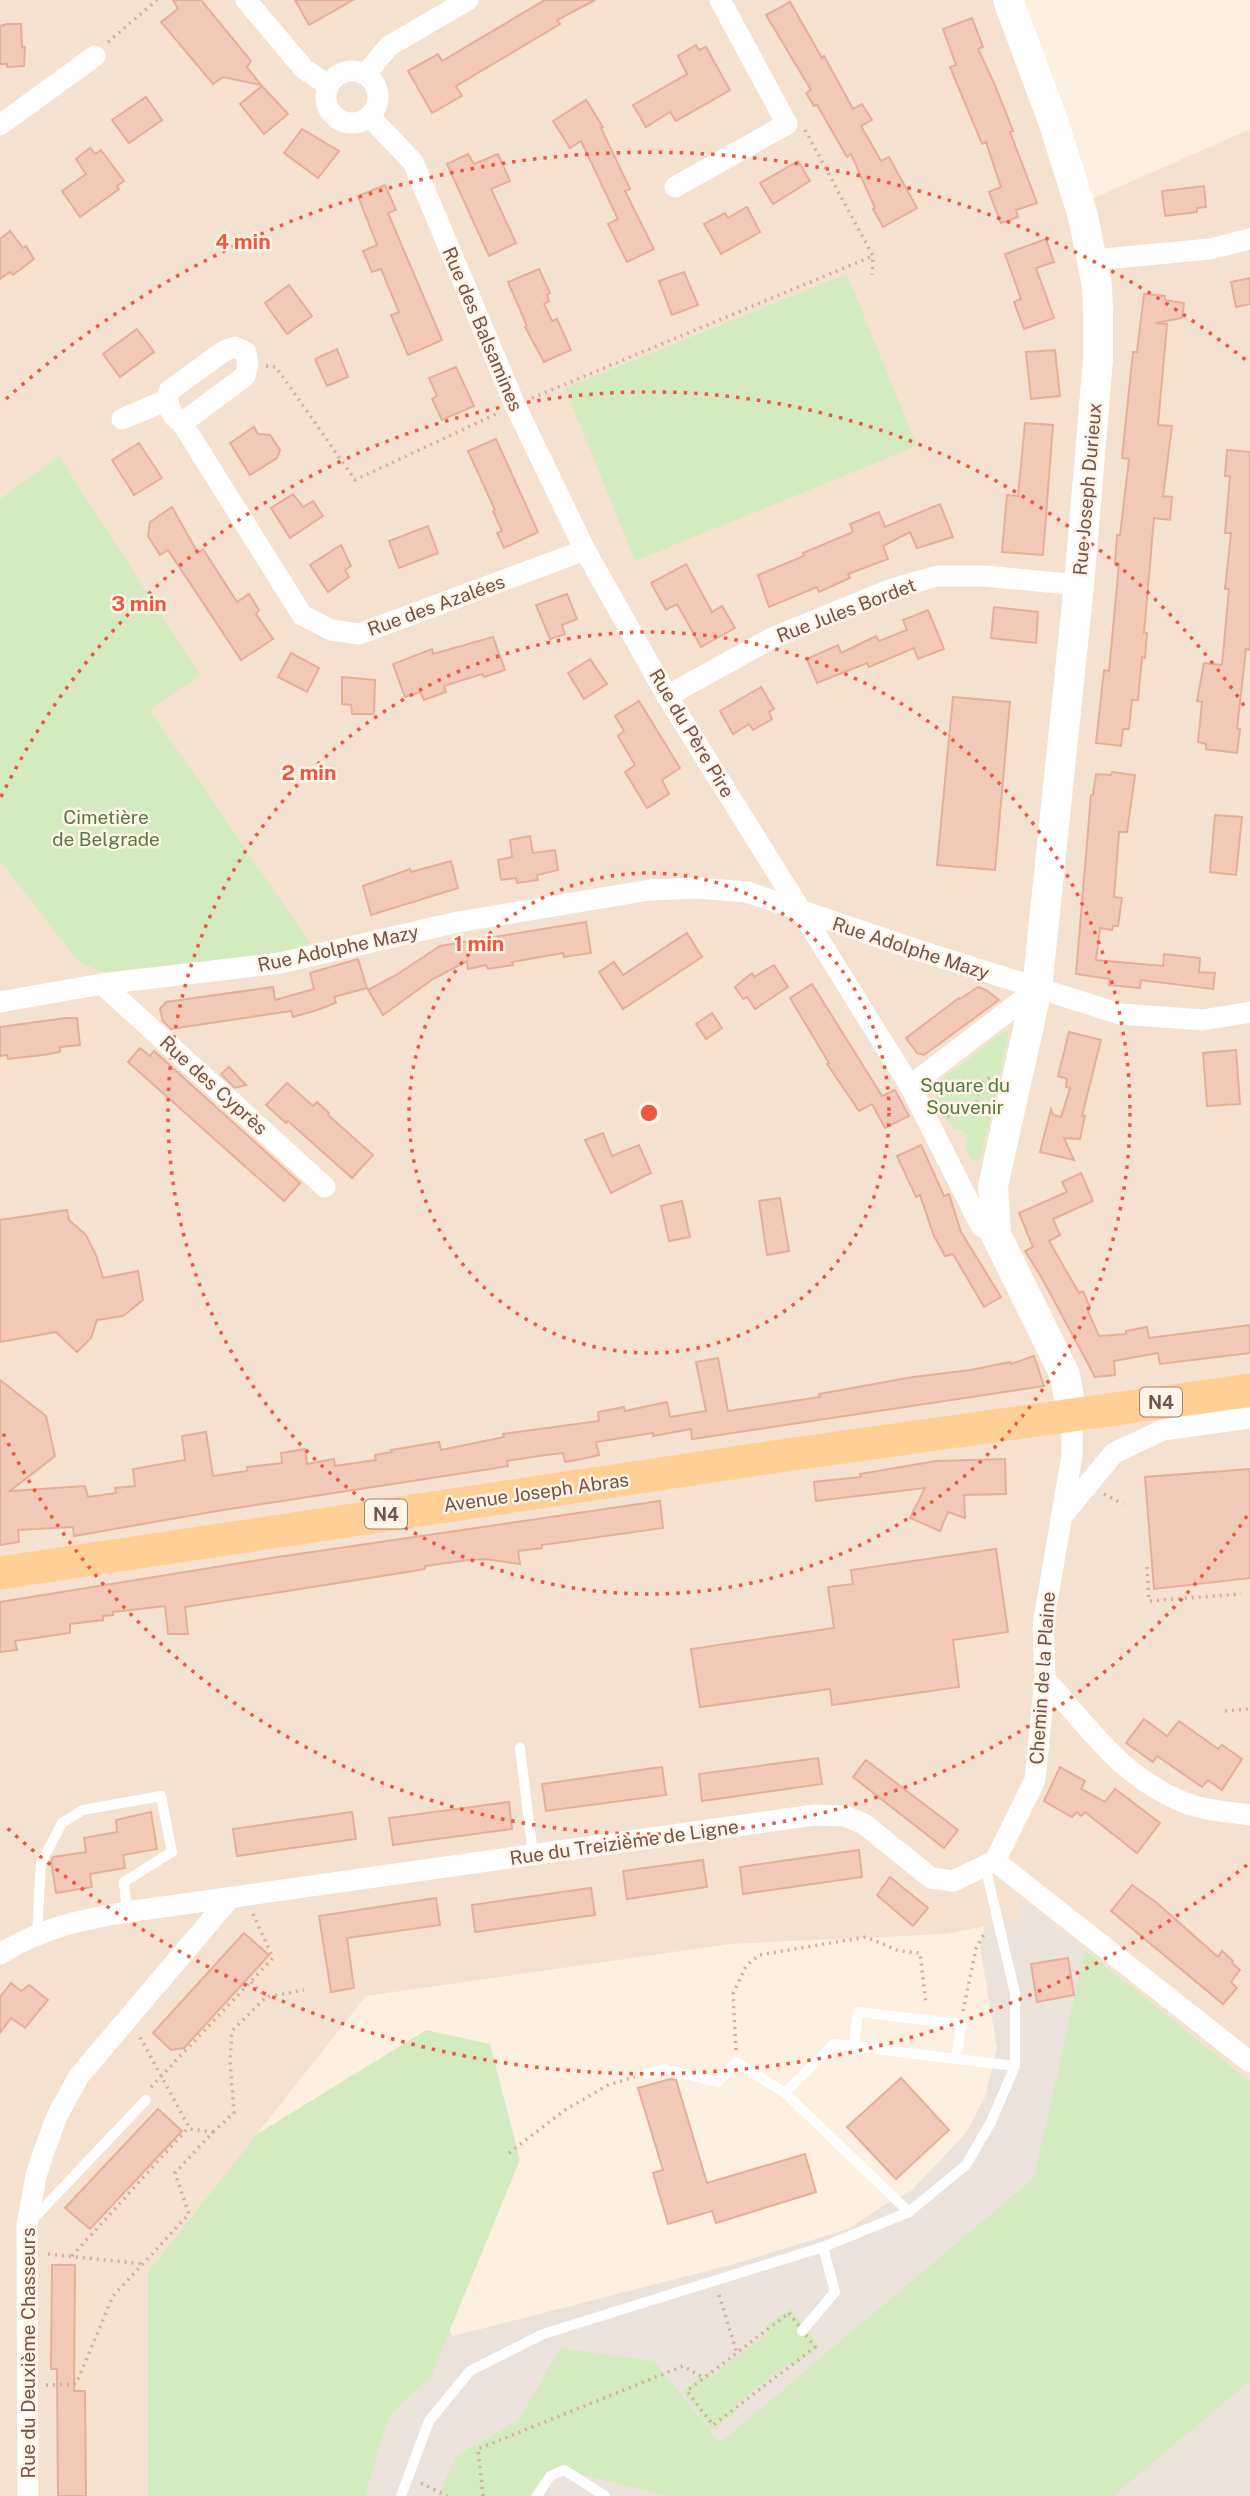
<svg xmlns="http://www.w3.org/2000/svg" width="1250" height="2496" viewBox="0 0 1250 2496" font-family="'Public Sans',sans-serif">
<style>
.residential{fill:#f5e1cf}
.industrial{fill:#ebe2dc}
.green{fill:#d4ebbf}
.building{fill:#f3cab7;stroke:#e7af97;stroke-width:2}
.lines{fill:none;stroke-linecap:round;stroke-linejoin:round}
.path{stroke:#d8ad9a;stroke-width:3.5;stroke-dasharray:2 5;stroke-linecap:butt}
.lane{stroke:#fff;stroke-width:10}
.street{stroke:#fff;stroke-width:21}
.secondary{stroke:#fff;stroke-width:30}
.primary{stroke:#ffcf96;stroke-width:33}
.ring{fill:none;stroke:#ec5940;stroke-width:3.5;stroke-dasharray:3.5 7}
.labels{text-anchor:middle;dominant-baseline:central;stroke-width:5;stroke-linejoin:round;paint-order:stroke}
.shield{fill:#fff4e7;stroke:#9e8377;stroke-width:2}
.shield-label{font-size:18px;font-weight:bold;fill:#755347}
.street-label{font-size:19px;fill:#755347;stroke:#fff4e7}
.park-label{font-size:19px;fill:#557b3e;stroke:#fff4e7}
.centre{fill:#ec5940;stroke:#fff4e7;stroke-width:3.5}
.ring-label{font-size:21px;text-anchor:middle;font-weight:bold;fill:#ec5940;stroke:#fff4e7;stroke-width:5;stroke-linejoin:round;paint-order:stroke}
</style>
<rect width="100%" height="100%" fill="#fdf0e0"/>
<!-- residential -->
<polygon class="residential" points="0,0 1019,0 1083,203 1250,129 1250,2082 1019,1897 1023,1919 945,1934 730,1944 366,1996 148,2272 148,2496 0,2496"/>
<!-- industrial -->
<polygon class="industrial" points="1018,1896 1250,2082 1250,2496 148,2496 148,2272 257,2134 453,2336 738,2263 848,2229 883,2206 911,2191 966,2133 985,2097 997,2048 980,1947 985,1926 1022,1919"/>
<!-- green -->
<g class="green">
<polygon points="847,274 917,446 635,561 565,388"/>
<polygon points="59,456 200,675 150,710 310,943 293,952 104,972 79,962 0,861 0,499"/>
<path d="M1005,1031L1009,1033L981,1158L974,1162L964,1147L968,1138L963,1130H954C941,1112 929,1100 942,1079Z"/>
<polygon points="1085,1950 1250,2082 1250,2381 1113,2496 667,2496 564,2470 530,2496 438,2496 456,2456 519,2420 560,2348 654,2361 720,2443 1034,2178"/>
<polygon points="426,2030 490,2044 520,2160 431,2376 389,2416 365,2496 148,2496 148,2272 257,2134"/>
<polygon points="790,2308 820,2346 794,2366 790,2362 734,2406 737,2411 712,2430 682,2391 708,2372 711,2376 768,2333 764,2328"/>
</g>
<!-- building -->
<g class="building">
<polygon points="173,0 201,0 251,61 247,67 261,85 223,77 213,84 161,22 178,9"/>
<polygon points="295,0 353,0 309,25"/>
<polygon points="545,0 595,0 557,20 560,24 456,86 462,96 432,113 408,71 438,54 442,61"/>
<polygon points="790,2 822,58 824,56 853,109 862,104 872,120 861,126 881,161 889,157 917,208 883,227 873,209 875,208 851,154 847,157 817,105 814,106 806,93 811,90 766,15"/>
<polygon points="972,18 983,47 978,49 994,83 1013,131 1010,132 1037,203 1016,210 1018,217 1001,223 989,192 1001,187 986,142 982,144 950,67 956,65 943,29"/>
<polygon points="7,24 21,24 22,47 25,47 24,66 7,67 7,64 0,64 0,26"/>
<polygon points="696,45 699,50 706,47 730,90 676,121 670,112 646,127 633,105 687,74 678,56"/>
<polygon points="262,86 288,114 264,134 240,104"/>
<polygon points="146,97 162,120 129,143 112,120"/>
<polygon points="586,100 603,127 601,128 630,189 625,191 654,249 627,262 608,224 618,219 581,141 570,148 553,121"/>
<polygon points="302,129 339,151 318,178 284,153"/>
<polygon points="90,148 95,154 101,150 124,181 117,186 119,189 80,217 62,191 86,174 76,159"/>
<polygon points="468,154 474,164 498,154 510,181 491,189 516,243 489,256 447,164"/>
<polygon points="798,161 810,181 773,204 760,183"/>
<polygon points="385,185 396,210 388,213 442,340 408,355 391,315 399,312 381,269 372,272 363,251 377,245 358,196"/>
<polygon points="1204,186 1206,207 1197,208 1197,212 1165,216 1162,191"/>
<polygon points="747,207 760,232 721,254 704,224 725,213 728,218"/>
<polygon points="10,231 23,248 26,246 34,259 13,275 10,272 0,279 0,239"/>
<polygon points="1046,239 1054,262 1036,268 1054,318 1024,329 1014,302 1021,299 1005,254"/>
<polygon points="539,269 550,293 547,295 549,301 544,304 552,321 557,319 571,350 544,362 525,327 527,326 508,282"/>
<polygon points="684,272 698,305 672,315 659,281"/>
<polygon points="1250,278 1250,304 1236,307 1231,282"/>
<polygon points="289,285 312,316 287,334 265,303"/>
<polygon points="1144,294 1165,296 1165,300 1184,303 1182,318 1156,323 1167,324 1158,425 1172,426 1163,496 1172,497 1170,520 1154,518 1144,633 1147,633 1145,658 1142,657 1138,700 1132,700 1129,729 1123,729 1121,746 1096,743 1104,670 1109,671 1119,564 1115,564 1117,535 1120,535 1129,459 1122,458 1133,352 1137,352"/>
<polygon points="137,329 154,352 120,377 103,354"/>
<polygon points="337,349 348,377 327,386 315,359"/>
<polygon points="1055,350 1060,396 1031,399 1026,352"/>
<polygon points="456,367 474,406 442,420 432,399 437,396 429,378"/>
<polygon points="1025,423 1053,425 1043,555 1002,552 1007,495 1018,496"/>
<polygon points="254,427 258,434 270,435 280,450 277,458 250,475 230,443"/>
<polygon points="496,439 538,532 504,548 497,533 502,531 493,511 495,510 468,451"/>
<polygon points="139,443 162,478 134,495 112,460"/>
<polygon points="1227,450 1250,452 1250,650 1246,649 1237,729 1240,729 1237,753 1206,749 1206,744 1198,742 1202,702 1197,701 1204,663 1222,665 1229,589 1225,589 1231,533 1225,533 1230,476 1225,476"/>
<polygon points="293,494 303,507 313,501 323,516 290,538 271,508"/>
<polygon points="940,504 953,537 917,548 910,532 883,546 888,559 848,574 850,578 819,592 817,587 769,607 758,575 804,556 803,553 853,532 850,524 879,512 885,527"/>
<polygon points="172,507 198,553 203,549 237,602 249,594 259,610 256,614 273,639 241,660 168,550 160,555 148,536 150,522"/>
<polygon points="428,526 438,553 399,568 389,541"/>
<polygon points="341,545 351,566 345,570 349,577 328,592 310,565"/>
<polygon points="686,564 712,612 722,606 735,628 701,647 677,604 666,610 651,583"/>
<polygon points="567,594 577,619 562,625 565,634 550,639 536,605"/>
<polygon points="994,607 1038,612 1036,643 991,638"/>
<polygon points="928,610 944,649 918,659 914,648 869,667 867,663 817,683 807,659 838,645 841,653 876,636 879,641 907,630 903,620"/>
<polygon points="493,637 505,670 484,677 482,674 444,686 446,692 424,700 420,692 405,697 393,664 432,649 433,654"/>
<polygon points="291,653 319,668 307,692 278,677"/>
<polygon points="590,659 607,684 584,699 568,673"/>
<polygon points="342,677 375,680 374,714 352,714 351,705 342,704"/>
<polygon points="761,687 774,709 769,712 772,719 753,730 749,724 733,734 720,711"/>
<polygon points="953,697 1010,702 995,870 937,865"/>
<polygon points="639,701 680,768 662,780 669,794 647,808 625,772 635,765 618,736 624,731 615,716"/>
<polygon points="1112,772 1135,775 1127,832 1119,832 1114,897 1122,898 1118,926 1113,926 1112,930 1100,928 1096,960 1163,966 1164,954 1200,958 1199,972 1215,973 1213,989 1141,980 1140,988 1109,985 1110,979 1076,974 1091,795 1093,795 1096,774 1111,775"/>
<polygon points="1215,815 1242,817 1236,875 1210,872"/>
<polygon points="530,836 533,853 555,850 558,870 537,875 538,880 517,883 516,878 501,880 498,860 512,857 510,840"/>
<polygon points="451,861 458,888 371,915 363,886 410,869 411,872"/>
<polygon points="586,922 591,953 564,957 563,953 512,962 513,965 488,969 486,965 468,969 467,961 433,979 383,1015 368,990 396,975 440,946"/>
<polygon points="687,933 702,957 623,1009 599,972 614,962 623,975"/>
<polygon points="358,959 367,988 334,997 336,1003 317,1010 293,1017 291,1011 171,1029 163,1021 160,1009 166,1002 273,987 275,1000 314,989 310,973"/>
<polygon points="774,965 788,987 755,1009 747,997 743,999 735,987 752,973 754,977"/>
<polygon points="812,984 882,1096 895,1090 909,1116 885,1128 872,1104 859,1111 827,1064 829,1063 790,998"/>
<polygon points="978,987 986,990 999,1000 924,1055 917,1053 906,1038 959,998 960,999"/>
<polygon points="712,1013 722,1028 706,1039 696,1024"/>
<polygon points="66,1018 77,1018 80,1045 60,1047 60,1052 43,1055 8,1059 7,1055 0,1056 0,1027"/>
<polygon points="1069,1032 1101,1040 1082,1116 1085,1116 1080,1139 1064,1138 1074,1160 1040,1152 1051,1109 1053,1115 1061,1117 1070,1088 1066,1087 1067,1079 1058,1076"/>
<polygon points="140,1048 150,1056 154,1051 300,1183 284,1201 128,1062"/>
<polygon points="1236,1050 1240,1104 1207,1106 1203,1053"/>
<polygon points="229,1067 246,1085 235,1088 221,1074"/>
<polygon points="287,1083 313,1106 317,1102 329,1113 328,1115 373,1155 352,1178 288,1121 286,1123 266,1105"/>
<polygon points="603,1133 612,1156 639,1145 651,1173 611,1193 585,1140"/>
<polygon points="921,1145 944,1196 949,1194 961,1232 1001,1297 984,1307 953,1254 945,1256 934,1236 920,1195 916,1197 897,1156"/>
<polygon points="1081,1173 1093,1201 1053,1219 1060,1235 1049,1241 1079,1293 1083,1291 1090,1307 1087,1309 1099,1336 1126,1334 1126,1331 1147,1327 1149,1338 1250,1325 1250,1353 1160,1364 1158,1353 1114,1361 1115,1375 1095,1377 1043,1280 1025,1251 1033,1247 1019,1213 1067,1192 1062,1182"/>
<polygon points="780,1198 789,1251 767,1255 759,1201"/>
<polygon points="682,1201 690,1237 669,1241 661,1206"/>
<polygon points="67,1210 69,1220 86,1235 96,1255 103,1278 138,1271 143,1300 123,1316 97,1320 91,1338 77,1352 56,1332 0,1342 0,1220"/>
<polygon points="1034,1356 1044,1386 692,1439 691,1429 653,1436 653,1433 596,1442 599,1455 582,1459 565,1462 563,1453 545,1455 507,1461 508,1466 490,1469 217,1511 74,1536 73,1527 18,1530 19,1542 0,1545 0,1380 46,1416 55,1456 10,1491 85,1486 88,1497 116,1493 115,1488 135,1486 133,1469 185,1460 182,1436 206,1432 213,1476 247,1471 247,1467 282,1463 281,1453 305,1449 307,1464 334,1459 335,1466 376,1460 375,1455 392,1452 391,1450 439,1442 441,1450 504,1437 503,1434 599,1421 598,1412 624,1407 625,1411 667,1402 670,1417 706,1411 696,1362 718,1358 728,1411 820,1397 819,1394 913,1377 971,1370 1010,1362 1011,1364"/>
<polygon points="1005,1459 1006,1494 964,1495 965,1518 948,1512 940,1531 910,1518 925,1488 816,1501 814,1482 861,1477 860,1474 936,1461"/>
<polygon points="1250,1469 1250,1578 1154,1589 1145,1477"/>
<polygon points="660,1501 663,1528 542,1545 542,1548 518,1551 520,1564 485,1559 468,1560 425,1566 425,1569 401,1573 185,1607 188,1634 168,1634 165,1606 113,1612 113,1615 103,1616 103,1620 70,1624 70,1633 15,1641 17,1650 0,1652 0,1602 271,1558"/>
<polygon points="996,1549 1008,1632 953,1640 959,1687 832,1705 830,1689 700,1707 691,1649 834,1628 828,1587 853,1584 851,1570"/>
<polygon points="1144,1719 1167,1736 1179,1721 1218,1749 1222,1745 1242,1759 1222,1790 1208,1780 1202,1787 1157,1756 1153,1762 1126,1743"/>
<polygon points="818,1758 822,1784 702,1801 699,1774"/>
<polygon points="866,1760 958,1830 944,1848 853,1777"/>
<polygon points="662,1767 666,1795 546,1811 542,1784"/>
<polygon points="1060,1767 1085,1781 1081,1789 1105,1802 1115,1789 1160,1823 1137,1853 1085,1812 1081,1816 1077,1812 1072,1817 1044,1801"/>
<polygon points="509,1802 512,1829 393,1845 389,1818"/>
<polygon points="151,1812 157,1849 123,1855 125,1868 90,1874 92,1887 56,1893 51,1861 53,1857 86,1852 84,1838 117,1832 116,1820"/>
<polygon points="352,1812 356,1839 237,1856 233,1829"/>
<polygon points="859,1850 862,1877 743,1894 740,1867"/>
<polygon points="703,1860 707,1887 627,1899 623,1871"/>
<polygon points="890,1877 928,1908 913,1926 877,1895"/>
<polygon points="1132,1885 1157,1903 1218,1957 1222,1951 1233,1961 1232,1963 1240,1970 1231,1982 1237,1988 1223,2004 1111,1911"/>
<polygon points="591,1888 595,1915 475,1932 472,1905"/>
<polygon points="436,1898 440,1925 347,1938 354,1988 331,1992 319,1916"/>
<polygon points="244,1933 269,1955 184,2048 171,2050 153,2033"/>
<polygon points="1068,1958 1074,1995 1037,2002 1031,1964"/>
<polygon points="11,1983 21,1991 29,1985 48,2000 25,2028 11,2018 0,2033 0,1997"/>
<polygon points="901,2078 949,2130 896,2179 847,2127"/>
<polygon points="670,2079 676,2080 707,2183 805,2154 816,2192 716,2223 712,2211 668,2224 653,2173 663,2170 638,2088"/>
<polygon points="158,2109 182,2131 90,2229 65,2208"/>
<polygon points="52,2265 75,2265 74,2391 85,2391 86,2496 58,2496 57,2369 51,2369"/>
</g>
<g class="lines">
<!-- path -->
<g class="path">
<polyline points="108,42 157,0"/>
<polyline points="805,130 873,256 872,275"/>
<polyline points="266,366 276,367 355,480 496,414"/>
<polyline points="532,398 873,256"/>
<path d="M947,1116L974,1109C981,1095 973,1083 992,1077"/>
<polyline points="1104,1494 1123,1504"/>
<polyline points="1147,1567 1149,1601 1241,1594"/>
<polyline points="1225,1711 1249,1709"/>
<polyline points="251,1982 266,1997"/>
<polyline points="963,2011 976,1949 985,1932"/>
<polyline points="736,2050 733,1994 746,1966 759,1955 866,1937 899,1951 920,1953 926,2004"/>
<polyline points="151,2087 273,1958 253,1914"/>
<polyline points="213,2132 234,2113 230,2060 232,2031 266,1997 304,1990"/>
<polyline points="509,2153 565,2110 608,2085 635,2077"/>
<polyline points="48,2254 143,2264"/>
<polyline points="72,2256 189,2127"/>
<polyline points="719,2295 737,2353"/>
<polygon points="789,2313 815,2347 713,2425 687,2391"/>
<polyline points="46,2385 76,2384 113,2296 189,2214 175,2173 213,2132 190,2129 140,2037"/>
<polyline points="421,2483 447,2496"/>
<polyline points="483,2496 478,2449 683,2366 704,2378"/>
</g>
<!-- lane -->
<g class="lane">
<polyline points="520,1748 533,1855"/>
<polyline points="37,1934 41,1863 62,1823 83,1810 161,1796 172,1852 124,1882 127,1912"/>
<polyline points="854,2046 858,2012 961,2024 956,2059"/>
<polyline points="647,2074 664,2069 718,2082 736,2062 785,2093"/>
<polyline points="909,2212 785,2093 834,2044 1015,2066"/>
<polyline points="32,2220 146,2100"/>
<polyline points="802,2331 835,2292 823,2247"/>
<polyline points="401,2496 429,2421 470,2371 543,2334 823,2247 909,2212 966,2165 991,2122 1015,2066 1015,1993 985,1866"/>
<polyline points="537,2496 550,2476 564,2470 605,2496"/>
</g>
<!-- street -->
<g class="street">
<polyline points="246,0 304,69 328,85"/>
<circle cx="352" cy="97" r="26"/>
<polyline points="366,74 389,46 468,0"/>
<polyline points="370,117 413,162 515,405 585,550 667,696 910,1086 981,1226 996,1235"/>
<polyline points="0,125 95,56"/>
<polyline points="675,187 787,124 720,0"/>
<polyline points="1093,260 1210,249 1250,239"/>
<polyline points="122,419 167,400"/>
<path d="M182,423L245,376L248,365L246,352L235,347L224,351L169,391C166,405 170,416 182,423L302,615L331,630L359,634L585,550"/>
<polyline points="667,696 772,638 892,589 937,576 985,576 1079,585"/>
<polyline points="102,984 325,1187"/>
<polyline points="0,1002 102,984 280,963 458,922 650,890 698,888 747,892 905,946 1120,1014 1203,1020 1250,1012"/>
<polyline points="910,1086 1037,989"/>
<polyline points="1061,1517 1114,1453 1163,1430 1250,1418"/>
<path d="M1045,1679C1091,1730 1124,1781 1191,1805C1209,1811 1231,1812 1250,1815"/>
<polyline points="995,1861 1035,1780 1045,1679 1043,1625 1072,1456 1072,1415"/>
<polyline points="995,1861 1250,2062"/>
<path d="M0,1954C42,1928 79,1920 127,1912L814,1815L845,1816L864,1824L931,1878L953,1881L995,1861"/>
<polyline points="28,2496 27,2225 36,2176 43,2154 57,2116 79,2076 230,1898"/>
</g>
<!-- secondary -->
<polyline class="secondary" points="1008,0 1053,121 1083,216 1097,286 1098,316 1098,359 1079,585 1037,989 993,1186 996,1235 1065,1375 1072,1415"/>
<!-- primary -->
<polyline class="primary" points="0,1573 773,1457 1250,1390"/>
</g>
<!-- distance rings -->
<g class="ring">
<circle cx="649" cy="1113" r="240"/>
<circle cx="649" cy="1113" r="481"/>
<path d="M1247 1516A721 721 0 0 1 1 1429M1 797A721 721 0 0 1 1247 710"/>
<path d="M1247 1865A961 961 0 0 1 6 1827M6 399A961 961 0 0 1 1247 361"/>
</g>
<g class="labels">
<!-- shield labels -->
<g class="shield">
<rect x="1140" y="1387.5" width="42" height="29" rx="5"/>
<rect x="365" y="1499.5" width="42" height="29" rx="5"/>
</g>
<g class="shield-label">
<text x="1161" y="1402">N4</text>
<text x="386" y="1514">N4</text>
</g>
<!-- street labels -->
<g class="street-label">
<text transform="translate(483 329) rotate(67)">Rue des Balsamines</text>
<text transform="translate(1087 489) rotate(-85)">Rue Joseph Durieux</text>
<text transform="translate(436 605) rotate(-20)">Rue des Azalées</text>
<text transform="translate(846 610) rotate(-21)">Rue Jules Bordet</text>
<text transform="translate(692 733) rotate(59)">Rue du Père Pire</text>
<text transform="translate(338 948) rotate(-12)">Rue Adolphe Mazy</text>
<text transform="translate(911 948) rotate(18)">Rue Adolphe Mazy</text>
<text transform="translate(214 1085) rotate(42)">Rue des Cyprès</text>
<text transform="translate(536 1492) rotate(-8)">Avenue Joseph Abras</text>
<text transform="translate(1042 1678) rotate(-86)">Chemin de la Plaine</text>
<text transform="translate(624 1842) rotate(-8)">Rue du Treizième de Ligne</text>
<text transform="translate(28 2353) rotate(-90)">Rue du Deuxième Chasseurs</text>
</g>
<!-- park labels -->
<g class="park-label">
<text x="106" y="817">Cimetière<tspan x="106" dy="22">de Belgrade</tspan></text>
<text x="965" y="1085">Square du<tspan x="965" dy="22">Souvenir</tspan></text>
</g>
</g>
<circle cx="649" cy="1113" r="10" class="centre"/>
<g class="ring-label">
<text x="243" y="249">4 min</text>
<text x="139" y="611">3 min</text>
<text x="309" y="780">2 min</text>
<text x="479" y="951">1 min</text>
</g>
</svg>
